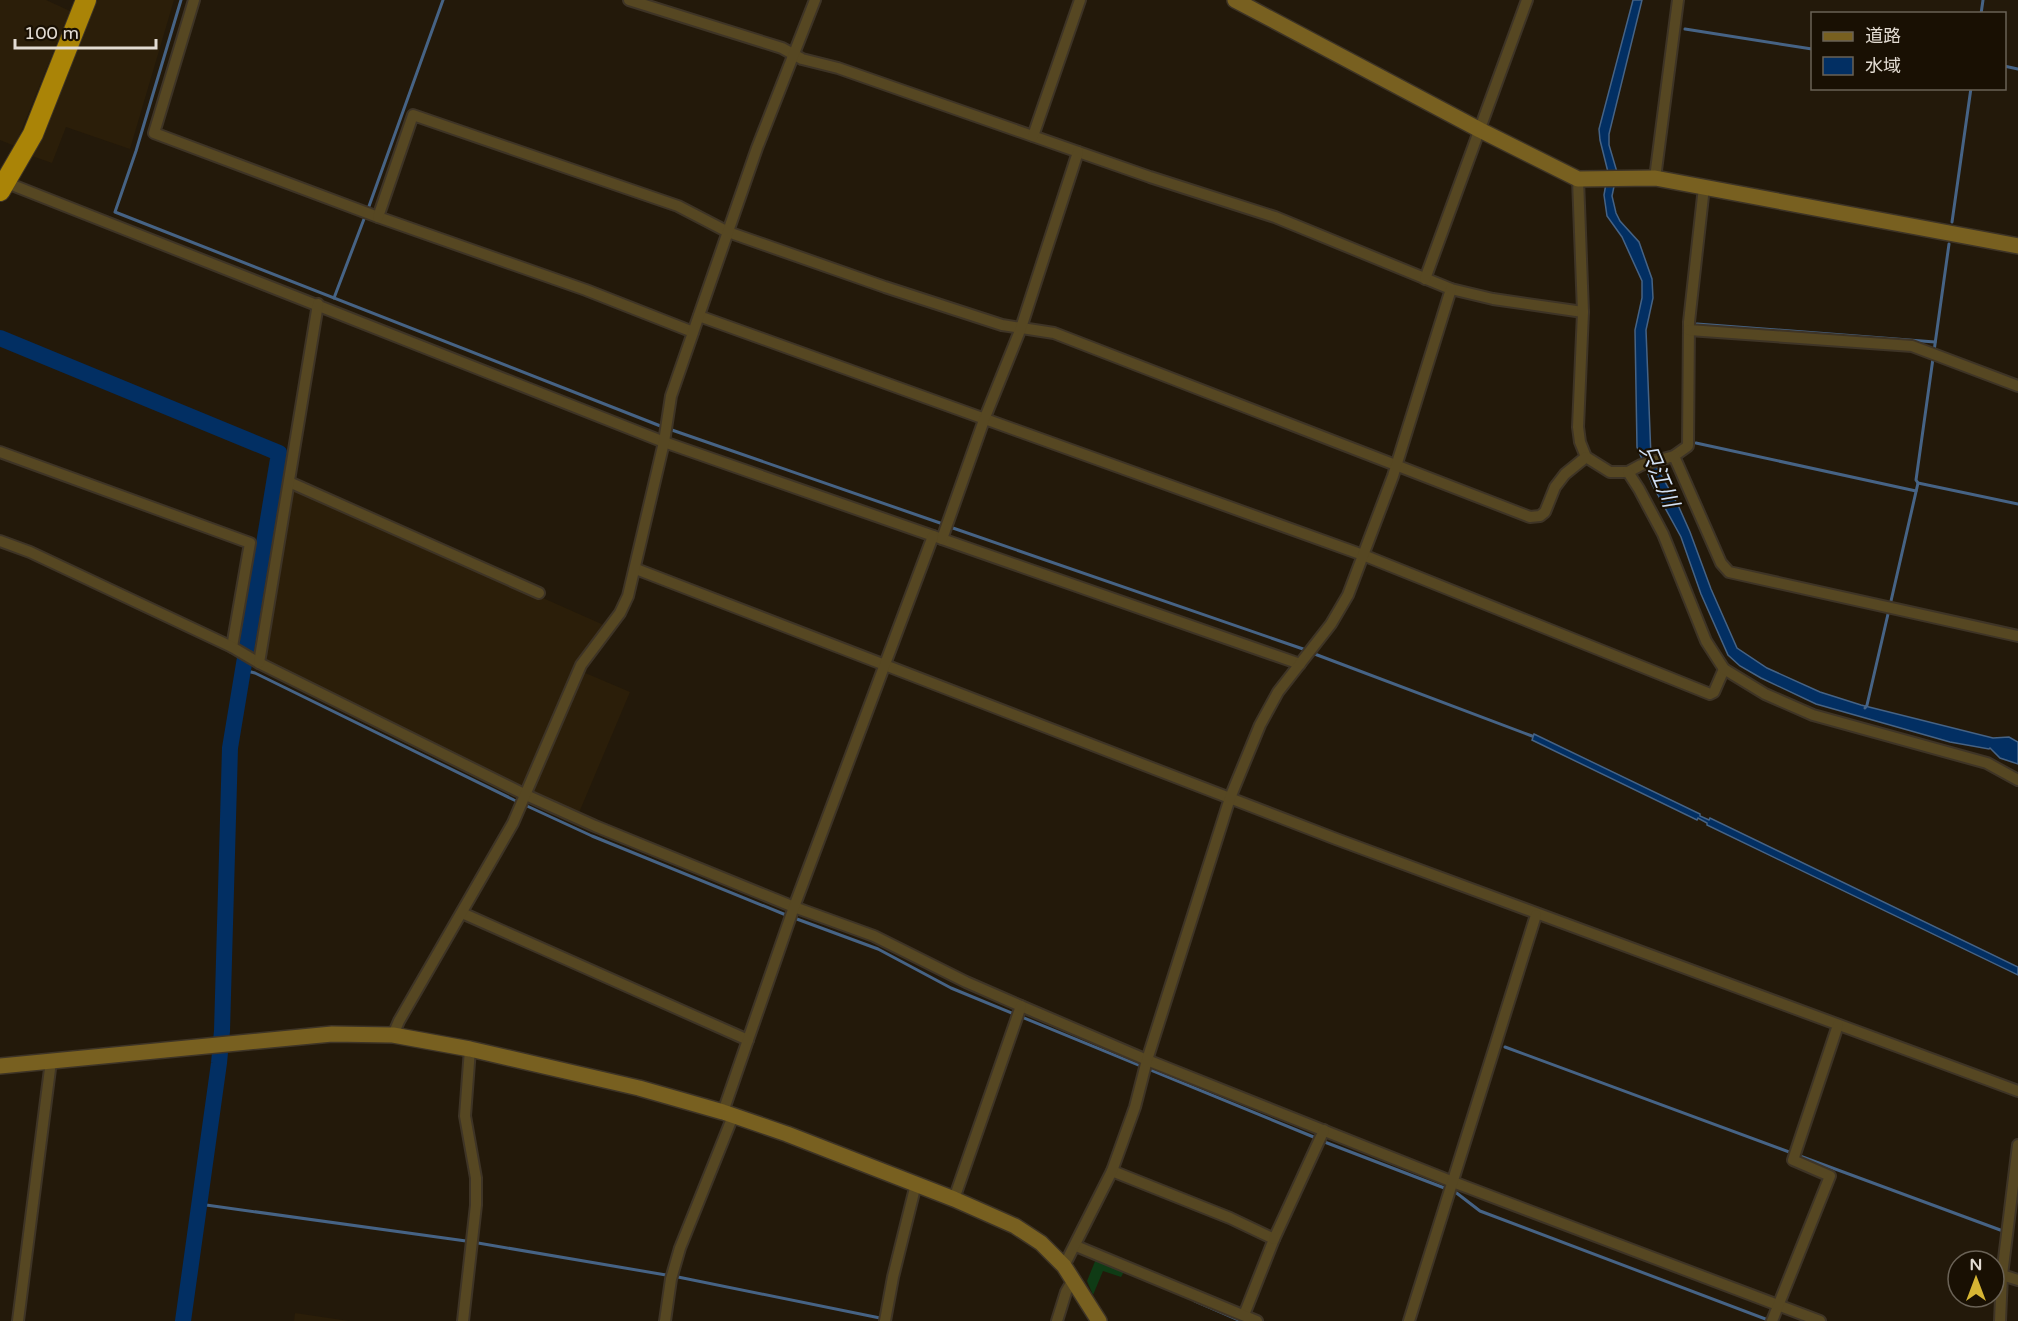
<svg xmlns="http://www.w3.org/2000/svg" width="2018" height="1321" viewBox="0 0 2018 1321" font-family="'Varela Round','Noto Sans JP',sans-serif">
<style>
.built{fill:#2b1e09}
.green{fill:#0f3b15}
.water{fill:#022f63;stroke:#466385;stroke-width:1.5}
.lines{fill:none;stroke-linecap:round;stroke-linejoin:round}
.stream{stroke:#466385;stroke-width:3}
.river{stroke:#022f63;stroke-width:16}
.street-casing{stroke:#3e3426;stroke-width:14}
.secondary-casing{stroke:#3e3426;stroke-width:18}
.highway-casing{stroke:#3e3426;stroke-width:22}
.street{stroke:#564722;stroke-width:10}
.secondary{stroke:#786020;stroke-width:15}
.highway{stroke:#aa8407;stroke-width:20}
.labels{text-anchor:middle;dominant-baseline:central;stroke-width:4.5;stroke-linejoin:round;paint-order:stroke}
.water-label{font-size:22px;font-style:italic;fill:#d3e2f6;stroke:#191003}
</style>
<rect width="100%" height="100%" fill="#23190a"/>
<!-- built -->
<g class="built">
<polygon points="0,0 46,0 70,11 15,146 0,140"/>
<polygon points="95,0 174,0 130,149 66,127 52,163 32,156"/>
<polygon points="291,486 606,626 523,789 263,660"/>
<polygon points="583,672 630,692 578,815 530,794"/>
<polygon points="295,1313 349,1321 294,1321"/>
</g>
<!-- green -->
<polygon class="green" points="1096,1259 1125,1270 1121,1277 1103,1271 1093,1295 1087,1281"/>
<!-- water -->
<g class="water">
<polygon points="1633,0 1642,0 1609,134 1609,145 1617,172 1612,196 1616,213 1620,221 1639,242 1652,279 1653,298 1646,330 1651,457 1678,505 1690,532 1711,589 1737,648 1767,668 1820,692 1861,705 1993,738 2009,737 2018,742 2018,764 2000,758 1990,748 1989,749 1950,742 1816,704 1761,678 1740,666 1728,655 1701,594 1681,537 1653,486 1637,447 1635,330 1642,298 1642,281 1622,237 1607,216 1604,195 1608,172 1600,140 1599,129"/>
<polygon points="1534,734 1700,814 1700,816 1709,820 1710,818 2018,967 2018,975 1707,825 1707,823 1698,818 1697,820 1532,740"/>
</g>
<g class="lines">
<!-- stream -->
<g class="stream">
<polyline points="181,0 136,151 115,212 663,427"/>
<polyline points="1981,14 1983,0"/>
<polyline points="1685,29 1812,49"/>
<polyline points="2004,66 2018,69"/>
<polyline points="368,209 443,0"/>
<polyline points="1952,222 1971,88"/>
<polyline points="1949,244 1916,480 1918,483 2018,504"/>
<polyline points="334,298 364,219"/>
<polyline points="1697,324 1935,342"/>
<polyline points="669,429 943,524"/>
<polyline points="1696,443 1916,491"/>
<polyline points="950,527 1306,650"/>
<polyline points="1891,601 1918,483"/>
<polyline points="1312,653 1532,736"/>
<polyline points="243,670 255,673 514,800 592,836 786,915 878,949 951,988 1316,1138"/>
<polyline points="1865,708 1867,705 1888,614"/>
<polyline points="1505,1047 2003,1231"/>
<polyline points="1322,1141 1447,1189"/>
<polyline points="1454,1191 1480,1211 1768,1320"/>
<polyline points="199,1204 466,1241"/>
<polyline points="478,1243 666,1275"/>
<polyline points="678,1277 880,1318"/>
<polyline points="1195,1301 1241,1321"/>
</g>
<!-- river -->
<polyline class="river" points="0,338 279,453 230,748 222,1031 219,1063 183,1321"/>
<!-- street casing -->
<g class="street-casing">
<g id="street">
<polyline points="194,0 154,133 378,217 586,290 693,332"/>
<polyline points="629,0 782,48 802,59 838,68 1150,177 1275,217 1451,289 1493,299 1583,312"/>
<polyline points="1033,136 1080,0"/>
<polyline points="1655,178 1678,0"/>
<polyline points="1578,179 1583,312 1578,427 1580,442 1586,457 1610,472 1628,472 1641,465 1674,456 1688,446 1689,322 1704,187"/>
<polyline points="2,181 664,442 1300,664"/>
<polyline points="378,217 413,115 678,206 728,232 885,287 1002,325 1054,333 1530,517 1540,516 1545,512 1555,487 1565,474 1586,457"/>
<polyline points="1425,279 1527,0"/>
<polyline points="699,316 1363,555 1710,694 1714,692 1724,669"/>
<polyline points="1689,330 1912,346 2018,386"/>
<polyline points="0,452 250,543 232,647"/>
<polyline points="1674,456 1721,563 1729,572 2018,636"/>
<polyline points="1628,472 1639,489 1663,534 1706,641 1724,669 1765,694 1813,715 1987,763 2018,780"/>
<polyline points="289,482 539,593"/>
<polyline points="942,539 984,420 1021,328 1078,152"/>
<polyline points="0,541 30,552 232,647 259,663 526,795 595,826 794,907 874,936 966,982 1021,1006 1147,1060 1453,1182 1820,1321"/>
<polyline points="636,569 1336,839 2018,1091"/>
<polyline points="259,663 318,304"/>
<polyline points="462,913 748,1040"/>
<polyline points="393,1035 399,1021 513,823 581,665 620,613 628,596 664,442 671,396 757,148 815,0"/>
<polyline points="723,1112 794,907 933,536"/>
<polyline points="1112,1171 1230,1218 1274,1239 1244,1315"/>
<polyline points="954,1199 1021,1006"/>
<polyline points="1274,1239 1324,1130"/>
<polyline points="1076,1246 1257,1321"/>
<polyline points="1064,1266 1112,1171 1135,1107 1147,1060 1230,798 1260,725 1278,692 1331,624 1348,595 1393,476 1451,289"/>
<polyline points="2002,1275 2018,1280"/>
<polyline points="18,1321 51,1061"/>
<polyline points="463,1321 476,1205 476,1178 465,1116 470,1049"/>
<polyline points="665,1321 671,1279 680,1248 733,1116"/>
<polyline points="885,1321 893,1277 916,1184"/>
<polyline points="1057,1321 1066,1292 1073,1280"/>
<polyline points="1409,1321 1536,915"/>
<polyline points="1772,1321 1830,1176 1793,1160 1838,1025"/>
<polyline points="2000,1321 2002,1275 2018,1145"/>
</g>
</g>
<!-- secondary casing -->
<g class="secondary-casing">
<g id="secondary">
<polyline points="1235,0 1480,130 1578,179 1655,178 2018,246"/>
<polyline points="0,1066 332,1034 393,1035 470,1049 639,1088 723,1112 787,1134 954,1199 1015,1226 1041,1243 1064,1266 1099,1321"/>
</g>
</g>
<!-- highway casing -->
<g class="highway-casing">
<polyline id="highway" points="0,191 33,134 86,0"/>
</g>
<!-- street -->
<use href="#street" class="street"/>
<!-- secondary -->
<use href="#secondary" class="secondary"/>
<!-- highway -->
<use href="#highway" class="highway"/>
</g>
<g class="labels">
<!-- water labels -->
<g class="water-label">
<text transform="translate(1659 476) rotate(67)">只江川</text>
</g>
</g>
<!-- legend -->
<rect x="1811" y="12" width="195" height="78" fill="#191003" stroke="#6a6256" stroke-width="1.5"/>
<rect x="1823" y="32" width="30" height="9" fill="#786020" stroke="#6a6256" stroke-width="1.5"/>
<text x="1865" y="42" font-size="18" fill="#e3dcd3">道路</text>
<rect x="1823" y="57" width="30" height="18" fill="#022f63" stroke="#6a6256" stroke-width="1.5"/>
<text x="1865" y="72" font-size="18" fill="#e3dcd3">水域</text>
<!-- north arrow -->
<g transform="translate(1976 1279)"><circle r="28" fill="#191003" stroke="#6a6256" stroke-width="1.5"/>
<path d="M0-4.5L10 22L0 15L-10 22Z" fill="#d6b534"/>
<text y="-9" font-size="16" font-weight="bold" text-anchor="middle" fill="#e3dcd3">N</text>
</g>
<!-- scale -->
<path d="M15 39v9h141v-9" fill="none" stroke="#e3dcd3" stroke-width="3"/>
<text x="24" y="39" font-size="18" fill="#e3dcd3" stroke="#191003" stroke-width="4.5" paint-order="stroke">100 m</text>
</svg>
